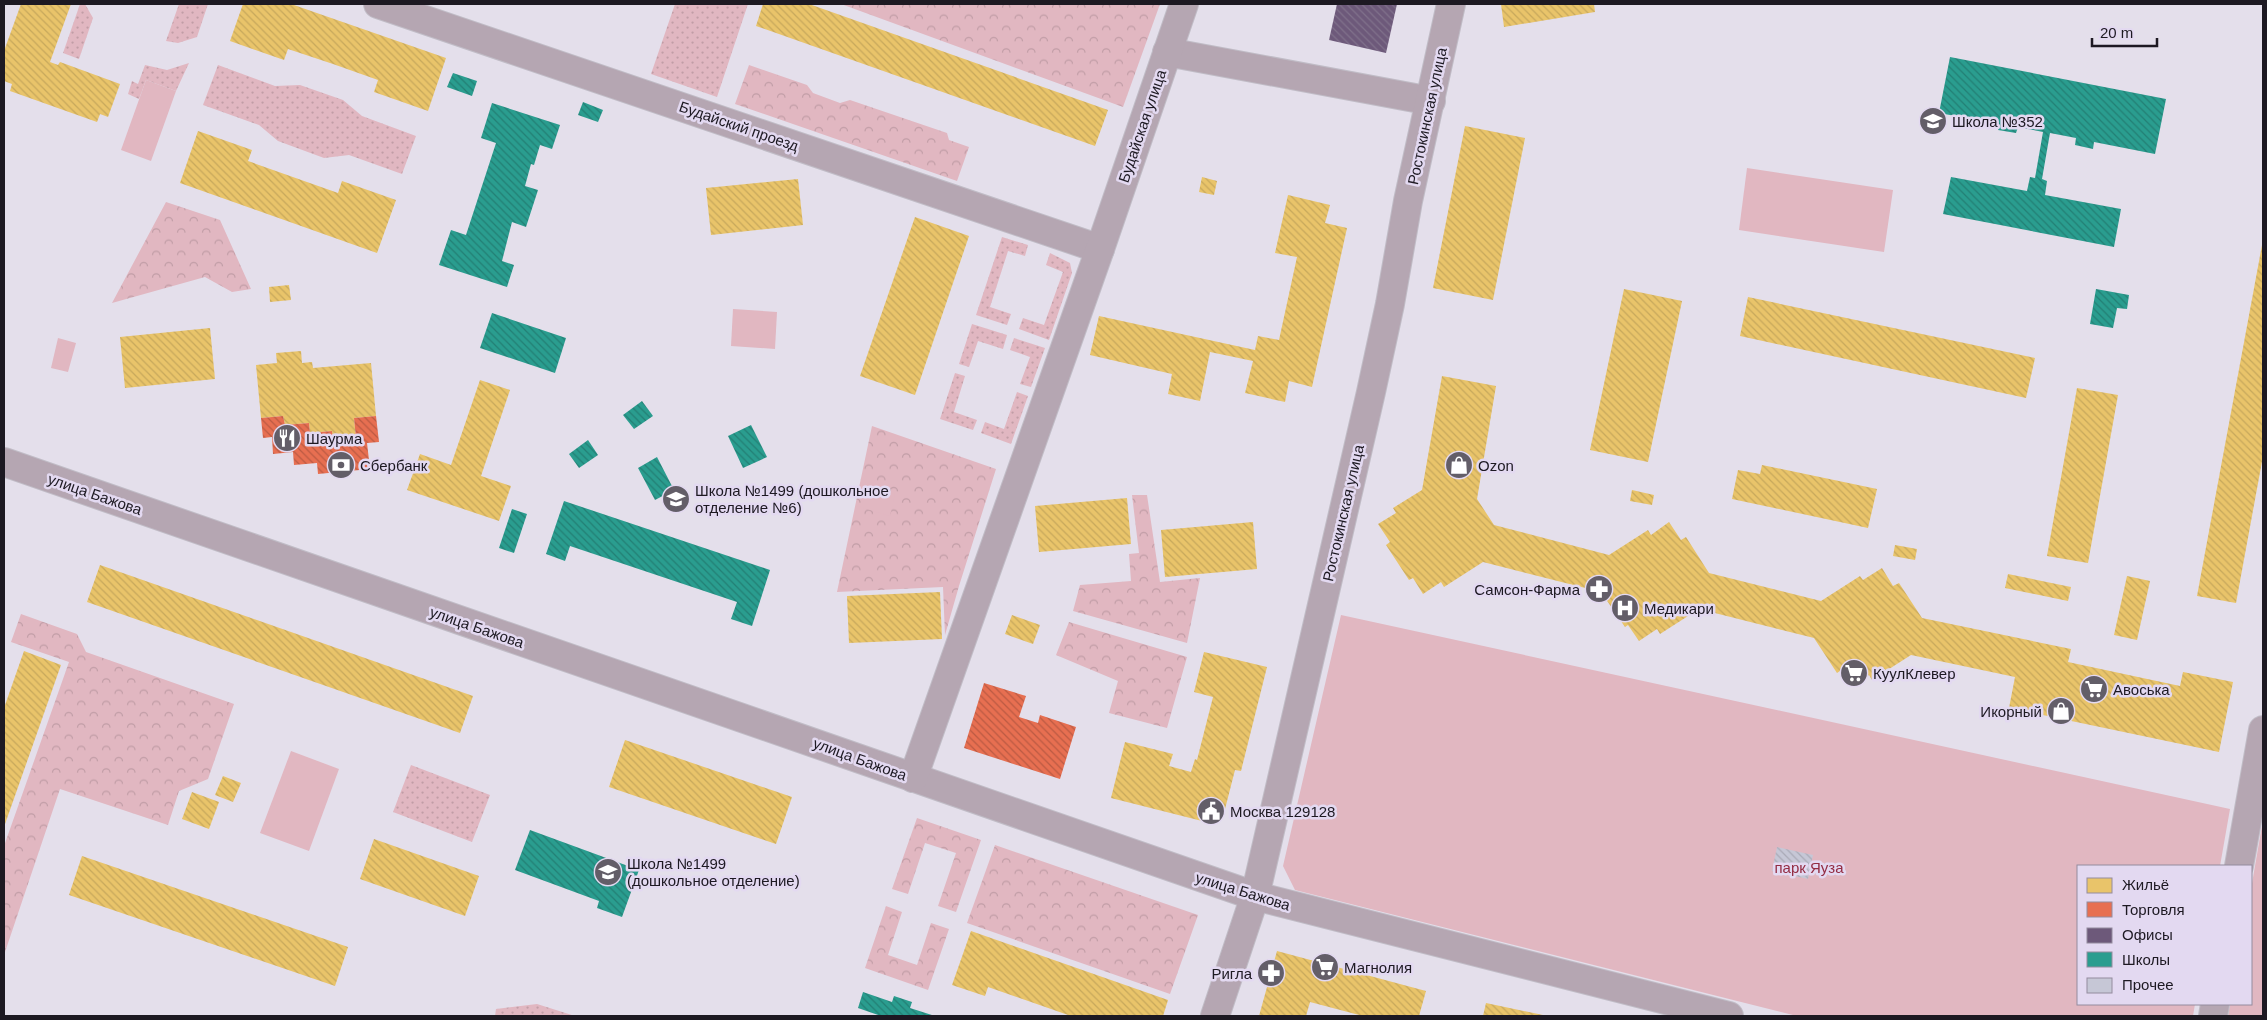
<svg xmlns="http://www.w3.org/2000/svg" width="2267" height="1020" viewBox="0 0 2267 1020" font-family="Helvetica,sans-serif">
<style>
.grass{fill:url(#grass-dots)}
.forest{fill:url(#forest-crowns)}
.park{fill:#e1b7c1}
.homes{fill:url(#homes-back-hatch)}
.shops{fill:url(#shops-back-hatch)}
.offices{fill:url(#offices-back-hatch)}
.schools{fill:url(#schools-back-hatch)}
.building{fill:url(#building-back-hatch)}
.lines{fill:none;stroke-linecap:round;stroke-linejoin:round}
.minor-casing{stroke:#c0bcc6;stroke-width:30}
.minor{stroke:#b5a6b2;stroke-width:28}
.labels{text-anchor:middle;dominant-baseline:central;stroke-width:5;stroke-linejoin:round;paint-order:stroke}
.street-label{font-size:15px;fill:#1d1922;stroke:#e3d9f1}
.poi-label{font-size:15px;fill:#1d1922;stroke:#e3d9f1;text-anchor:start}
.park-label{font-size:15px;fill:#932c43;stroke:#e3d9f1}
</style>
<defs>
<pattern id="grass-dots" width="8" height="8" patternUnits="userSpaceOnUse" patternTransform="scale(1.25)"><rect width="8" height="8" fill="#e1b7c1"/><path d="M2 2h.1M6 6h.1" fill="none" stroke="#c19da6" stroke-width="1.8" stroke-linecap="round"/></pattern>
<pattern id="forest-crowns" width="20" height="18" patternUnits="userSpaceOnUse" patternTransform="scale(1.25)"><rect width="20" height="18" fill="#e1b7c1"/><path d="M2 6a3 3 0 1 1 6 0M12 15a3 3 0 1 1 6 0" fill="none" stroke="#c19da6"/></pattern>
<pattern id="homes-back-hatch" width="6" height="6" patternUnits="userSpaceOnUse" patternTransform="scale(1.25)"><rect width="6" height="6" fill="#e9c46a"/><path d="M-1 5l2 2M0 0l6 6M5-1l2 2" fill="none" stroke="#c7a85c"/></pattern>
<pattern id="shops-back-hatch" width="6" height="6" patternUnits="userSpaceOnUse" patternTransform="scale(1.25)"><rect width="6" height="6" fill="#e76f51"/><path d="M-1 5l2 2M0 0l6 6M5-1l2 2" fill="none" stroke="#bb5a43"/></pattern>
<pattern id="offices-back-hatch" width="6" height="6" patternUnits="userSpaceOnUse" patternTransform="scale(1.25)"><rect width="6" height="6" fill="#6d597a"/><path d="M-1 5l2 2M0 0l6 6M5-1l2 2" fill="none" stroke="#80718b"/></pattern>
<pattern id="schools-back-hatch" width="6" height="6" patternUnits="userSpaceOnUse" patternTransform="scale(1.25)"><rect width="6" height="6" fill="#2a9d8f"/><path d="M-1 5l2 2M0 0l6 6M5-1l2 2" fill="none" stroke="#237f74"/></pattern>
<pattern id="building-back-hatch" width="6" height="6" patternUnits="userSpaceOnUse" patternTransform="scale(1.25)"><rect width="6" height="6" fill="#c6c7d6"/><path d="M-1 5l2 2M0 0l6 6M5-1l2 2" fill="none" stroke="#aaaab7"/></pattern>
</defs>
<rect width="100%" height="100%" fill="#e4dfeb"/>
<!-- grass -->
<g class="grass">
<polygon points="80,4 85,4 93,18 79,59 63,53"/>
<polygon points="179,4 208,4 197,37 178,43 166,41"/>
<polygon points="675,4 748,4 717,97 651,74"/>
<polygon points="189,63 176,91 146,80 139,99 128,94 132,81 138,84 145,65 167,70"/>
<polygon points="218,65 275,86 300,85 343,100 362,116 416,136 402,174 349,155 324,158 278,141 259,125 203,105"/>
<polygon points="1002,237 1028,245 1025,256 1008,251 990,307 1011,314 1007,325 976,315"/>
<polygon points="1050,253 1070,263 1072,273 1049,340 1019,329 1023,318 1044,325 1063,272 1046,265"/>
<polygon points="972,324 1007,335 1003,349 978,341 969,367 959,364"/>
<polygon points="1014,338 1045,348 1031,387 1020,384 1030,357 1010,350"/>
<polygon points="955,373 965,376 954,412 977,420 973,430 940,419"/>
<polygon points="1017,392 1028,396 1011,444 981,433 985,422 1004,429"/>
<polygon points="411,765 490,795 472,842 393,812"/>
<polygon points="537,1004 575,1016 495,1016 496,1009"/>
</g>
<!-- forest -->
<g class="forest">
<polygon points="841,4 1160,4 1123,107"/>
<polygon points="749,65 807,85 813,93 840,103 850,100 947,133 949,140 969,147 957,181 735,104"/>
<polygon points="166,202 220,220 251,289 232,292 205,277 112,303"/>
<polygon points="872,426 996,469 959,586 945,635 943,587 837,592"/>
<polygon points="1132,495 1147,495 1160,582 1200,578 1187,643 1073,611 1080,585 1131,581 1129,554 1139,553"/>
<polygon points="21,614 77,634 86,652 234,704 208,779 179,791 168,825 60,789 4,955 4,846 69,662 11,642"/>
<polygon points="1069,622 1187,657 1167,728 1109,713 1118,681 1056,655"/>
<polygon points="917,818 981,840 956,912 938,906 956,853 925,843 908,894 892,889"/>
<polygon points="995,845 1198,915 1170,994 967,923"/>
<polygon points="886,906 902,912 888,955 917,965 931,923 949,929 928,990 865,968"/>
</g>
<!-- park -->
<g class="park">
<polygon points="146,80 176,91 151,161 121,150"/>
<polygon points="1747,168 1893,190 1884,252 1739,230"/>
<polygon points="733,309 777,312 775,349 731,346"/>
<polygon points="58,338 76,343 68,372 51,368"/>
<polygon points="865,486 895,494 890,516 860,507"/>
<polygon points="1341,615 2230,809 2220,866 2078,866 2078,1004 2195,1004 2193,1016 1797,1016 1295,890 1283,866"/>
<polygon points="291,751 339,769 309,851 260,833"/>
<polygon points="2263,820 2263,1016 2228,1016 2230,1004 2251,1004 2251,889"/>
</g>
<!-- homes -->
<g class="homes">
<polygon points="21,4 71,4 50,62 58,65 60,62 120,84 108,117 100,114 97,122 10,91 12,84 4,81 4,51"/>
<polygon points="243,4 291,4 446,58 428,111 374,92 378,80 333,64 288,49 284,60 230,41"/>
<polygon points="763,4 809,4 1108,110 1095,146 756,26"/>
<polygon points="1501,4 1594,4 1595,12 1504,27"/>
<polygon points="1465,126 1525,138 1493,300 1433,288"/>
<polygon points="198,131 252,150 248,161 338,193 342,181 396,200 377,253 180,183"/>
<polygon points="1202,177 1217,181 1214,195 1199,192"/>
<polygon points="798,179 803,225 711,235 706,188"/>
<polygon points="1288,195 1330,205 1325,223 1347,228 1312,387 1289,381 1285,402 1245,393 1253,361 1210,352 1200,401 1168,394 1172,374 1090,355 1099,316 1255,350 1258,336 1279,340 1297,257 1275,253"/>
<polygon points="915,217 969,236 915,395 860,376"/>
<polygon points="2262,245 2263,456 2236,603 2197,596"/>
<polygon points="289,285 291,300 270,302 269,287"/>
<polygon points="1624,289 1682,301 1648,462 1590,450"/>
<polygon points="1748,297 2035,358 2026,398 1740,336"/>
<polygon points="210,328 215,379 125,388 120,337"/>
<polygon points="301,351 302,363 312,362 313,368 371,363 376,416 354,418 356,438 333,440 332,431 310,433 309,423 285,425 283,416 261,418 256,365 277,363 276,353"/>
<polygon points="1442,376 1496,386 1477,499 1494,525 1609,555 1648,530 1651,535 1669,522 1681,540 1686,537 1709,573 1821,601 1860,576 1863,580 1882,568 1893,586 1899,583 1922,618 2071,649 2068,662 2180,686 2183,672 2233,682 2219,752 2009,708 2015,677 1911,655 1872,680 1869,675 1851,687 1840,671 1837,673 1814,638 1699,609 1660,634 1657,629 1639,641 1628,625 1625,627 1601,592 1483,562 1444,587 1441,582 1423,594 1413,578 1409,580 1386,545 1390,542 1378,524 1396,513 1393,508 1422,490"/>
<polygon points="480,380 510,390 481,476 511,486 499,521 407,490 420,454 451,465"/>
<polygon points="2077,388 2118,395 2088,563 2047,556"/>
<polygon points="1762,465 1877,489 1868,528 1732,499 1738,470 1760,474"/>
<polygon points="1632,490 1654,495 1652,505 1630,501"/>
<polygon points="1127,498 1131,544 1039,552 1035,506"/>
<polygon points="1253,522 1257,569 1165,577 1161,530"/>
<polygon points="1895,545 1917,549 1915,560 1893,556"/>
<polygon points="100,565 473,696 460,733 87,602"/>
<polygon points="2008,574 2071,587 2068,601 2005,588"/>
<polygon points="2127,576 2150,581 2137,640 2114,635"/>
<polygon points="940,592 942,639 849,643 847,596"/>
<polygon points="1012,615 1040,625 1033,644 1005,634"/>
<polygon points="24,651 61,665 4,827 4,708"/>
<polygon points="1204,652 1267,667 1241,771 1235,770 1224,813 1221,818 1214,822 1206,822 1111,798 1125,742 1173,754 1169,766 1191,772 1195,759 1197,760 1213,697 1194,692"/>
<polygon points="625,740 792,797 776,844 609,787"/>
<polygon points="223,776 241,783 233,802 215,795"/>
<polygon points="192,792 219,802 209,829 182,819"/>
<polygon points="374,839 479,876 465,916 360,879"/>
<polygon points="82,856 348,947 335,986 69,895"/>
<polygon points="971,931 1168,1000 1163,1016 1071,1016 988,987 985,996 952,985"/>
<polygon points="1277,951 1426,991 1419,1016 1363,1016 1310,1002 1306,1016 1259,1016"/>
<polygon points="1486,1003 1543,1015 1543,1016 1483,1016"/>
</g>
<!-- shops -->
<g class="shops">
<polygon points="283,416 285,425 309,423 310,433 332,431 333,440 356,438 354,418 376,416 379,442 367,443 370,469 318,474 317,463 294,465 293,452 273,454 272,437 263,438 261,418"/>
<polygon points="984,683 1026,696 1019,717 1038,723 1040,715 1076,727 1060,779 964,748"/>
</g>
<!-- offices -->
<polygon class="offices" points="1337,4 1397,4 1386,53 1329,40"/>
<!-- schools -->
<g class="schools">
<polygon points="1950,57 2166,99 2155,154 2094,142 2093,149 2075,145 2076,138 2050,133 2042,179 2047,181 2045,195 2121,209 2114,247 1943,214 1951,177 2027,191 2030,177 2035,178 2043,132 2018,127 2016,133 1998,130 1999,124 1939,113"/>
<polygon points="453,73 477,81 472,96 447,87"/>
<polygon points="583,102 603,110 598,122 578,115"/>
<polygon points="492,103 560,125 552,149 540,145 534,165 531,164 525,186 538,190 526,227 512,222 502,261 514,265 507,287 439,265 451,230 466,235 496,143 481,138"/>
<polygon points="2096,289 2129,295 2127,309 2117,308 2113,328 2090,324"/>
<polygon points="492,313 566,338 555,373 480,348"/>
<polygon points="642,401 653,416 634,429 623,415"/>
<polygon points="751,425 767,457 743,468 728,436"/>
<polygon points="588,440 598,455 579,468 569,454"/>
<polygon points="657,457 674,490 655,500 638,468"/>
<polygon points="564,501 770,570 752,626 731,619 737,602 570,546 565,561 546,554"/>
<polygon points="512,509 527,514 514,553 499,548"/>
<polygon points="530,830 639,870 622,917 597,908 599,901 515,870"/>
<polygon points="863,992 892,1002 894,996 912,1002 910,1008 935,1016 881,1016 858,1008"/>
</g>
<!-- building -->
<polygon class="building" points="1777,847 1813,855 1808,879 1772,871"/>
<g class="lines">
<!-- minor casing -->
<g class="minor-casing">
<g id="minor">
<polyline points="378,4 1100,249"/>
<polyline points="1167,52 1431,101"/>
<polyline points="4,462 1255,896 1729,1016"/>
<polyline points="913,778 1100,249 1184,4"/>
<polyline points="2239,866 2263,730"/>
<polyline points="1215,1016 1255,896 1371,392 1390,304 1408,201 1451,4"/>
<polyline points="2213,1016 2215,1004"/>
</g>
</g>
<!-- minor -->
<use href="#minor" class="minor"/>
</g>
<!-- icons -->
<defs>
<g id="school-disc" transform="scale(1.4375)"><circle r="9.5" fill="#635e68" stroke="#e3d9f1"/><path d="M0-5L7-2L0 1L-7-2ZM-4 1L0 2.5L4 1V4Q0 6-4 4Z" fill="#fff"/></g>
<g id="restaurant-disc" transform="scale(1.4375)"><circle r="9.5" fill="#635e68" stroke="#e3d9f1"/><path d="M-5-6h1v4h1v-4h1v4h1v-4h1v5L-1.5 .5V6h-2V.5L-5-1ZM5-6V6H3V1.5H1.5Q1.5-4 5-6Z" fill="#fff"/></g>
<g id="bank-disc" transform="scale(1.4375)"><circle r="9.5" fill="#635e68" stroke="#e3d9f1"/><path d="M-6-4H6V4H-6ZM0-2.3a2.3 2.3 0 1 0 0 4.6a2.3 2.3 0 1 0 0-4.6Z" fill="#fff"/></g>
<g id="shop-disc" transform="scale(1.4375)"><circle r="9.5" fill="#635e68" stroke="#e3d9f1"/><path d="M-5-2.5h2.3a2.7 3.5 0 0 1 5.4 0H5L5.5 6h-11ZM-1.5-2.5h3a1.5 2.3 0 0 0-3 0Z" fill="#fff"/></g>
<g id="pharmacy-disc" transform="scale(1.4375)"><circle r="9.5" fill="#635e68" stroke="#e3d9f1"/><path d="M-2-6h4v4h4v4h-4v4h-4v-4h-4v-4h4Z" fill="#fff"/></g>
<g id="hospital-disc" transform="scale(1.4375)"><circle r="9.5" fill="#635e68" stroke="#e3d9f1"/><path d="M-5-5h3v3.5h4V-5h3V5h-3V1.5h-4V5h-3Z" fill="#fff"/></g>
<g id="supermarket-disc" transform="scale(1.4375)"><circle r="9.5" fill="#635e68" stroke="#e3d9f1"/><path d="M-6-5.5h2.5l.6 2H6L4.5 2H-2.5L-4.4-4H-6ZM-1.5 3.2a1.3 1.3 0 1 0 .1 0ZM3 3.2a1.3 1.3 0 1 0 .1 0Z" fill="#fff"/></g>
<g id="civic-disc" transform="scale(1.4375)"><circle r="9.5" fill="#635e68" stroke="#e3d9f1"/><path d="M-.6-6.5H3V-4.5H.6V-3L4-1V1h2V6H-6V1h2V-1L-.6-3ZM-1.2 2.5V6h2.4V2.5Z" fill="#fff"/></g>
</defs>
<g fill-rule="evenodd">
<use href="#school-disc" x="1933" y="121"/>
<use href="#restaurant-disc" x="287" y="438"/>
<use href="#bank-disc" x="341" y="465"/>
<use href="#shop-disc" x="1459" y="465"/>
<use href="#school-disc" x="676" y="499"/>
<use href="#pharmacy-disc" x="1599" y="589"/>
<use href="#hospital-disc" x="1625" y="608"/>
<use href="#supermarket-disc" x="1854" y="673"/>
<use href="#supermarket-disc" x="2094" y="689"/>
<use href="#shop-disc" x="2061" y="711"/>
<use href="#civic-disc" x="1211" y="811"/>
<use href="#school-disc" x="608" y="872"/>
<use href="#supermarket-disc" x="1325" y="967"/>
<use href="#pharmacy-disc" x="1271" y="973"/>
</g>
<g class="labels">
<!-- street labels -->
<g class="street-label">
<text transform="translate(1427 116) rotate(-78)">Ростокинская улица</text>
<text transform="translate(739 126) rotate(19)">Будайский проезд</text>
<text transform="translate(1142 126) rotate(-71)">Будайская улица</text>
<text transform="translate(95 494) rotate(19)">улица Бажова</text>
<text transform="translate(1343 513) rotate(-77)">Ростокинская улица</text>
<text transform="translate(477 627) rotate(19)">улица Бажова</text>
<text transform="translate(860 759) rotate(20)">улица Бажова</text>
<text transform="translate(1243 891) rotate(17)">улица Бажова</text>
</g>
<!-- poi labels -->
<g class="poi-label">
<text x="1952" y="121">Школа №352</text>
<text x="306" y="438">Шаурма</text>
<text x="360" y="465">Сбербанк</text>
<text x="1478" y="465">Ozon</text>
<text x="695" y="490">Школа №1499 (дошкольное<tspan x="695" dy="17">отделение №6)</tspan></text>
<text x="1580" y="589" text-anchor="end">Самсон-Фарма</text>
<text x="1644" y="608">Медикари</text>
<text x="1873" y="673">КуулКлевер</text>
<text x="2113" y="689">Авоська</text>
<text x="2042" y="711" text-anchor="end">Икорный</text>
<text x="1230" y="811">Москва 129128</text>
<text x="627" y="863">Школа №1499<tspan x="627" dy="17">(дошкольное отделение)</tspan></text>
<text x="1344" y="967">Магнолия</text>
<text x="1252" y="973" text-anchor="end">Ригла</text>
</g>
<!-- park labels -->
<g class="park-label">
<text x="1809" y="867">парк Яуза</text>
</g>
</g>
<!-- border -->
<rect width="2267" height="1020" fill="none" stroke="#1d1922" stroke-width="10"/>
<!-- legend -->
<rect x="2077" y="865" width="175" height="140" fill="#e3d9f1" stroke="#948c9e"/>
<rect x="2087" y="878" width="25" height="15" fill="#e9c46a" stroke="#948c9e"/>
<text x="2122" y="890" font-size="15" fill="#1d1922">Жильё</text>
<rect x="2087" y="902" width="25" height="15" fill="#e76f51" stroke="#948c9e"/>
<text x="2122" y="915" font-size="15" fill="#1d1922">Торговля</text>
<rect x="2087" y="928" width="25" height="15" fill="#6d597a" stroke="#948c9e"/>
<text x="2122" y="940" font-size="15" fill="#1d1922">Офисы</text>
<rect x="2087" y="952" width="25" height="15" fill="#2a9d8f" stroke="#948c9e"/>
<text x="2122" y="965" font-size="15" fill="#1d1922">Школы</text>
<rect x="2087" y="978" width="25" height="15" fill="#c6c7d6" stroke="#948c9e"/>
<text x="2122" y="990" font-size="15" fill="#1d1922">Прочее</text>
<!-- scale -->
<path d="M2092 38v8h65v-8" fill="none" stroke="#1d1922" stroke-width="2.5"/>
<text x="2100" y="38" font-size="15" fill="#1d1922" stroke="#e3d9f1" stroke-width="4" paint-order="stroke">20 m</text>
</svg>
